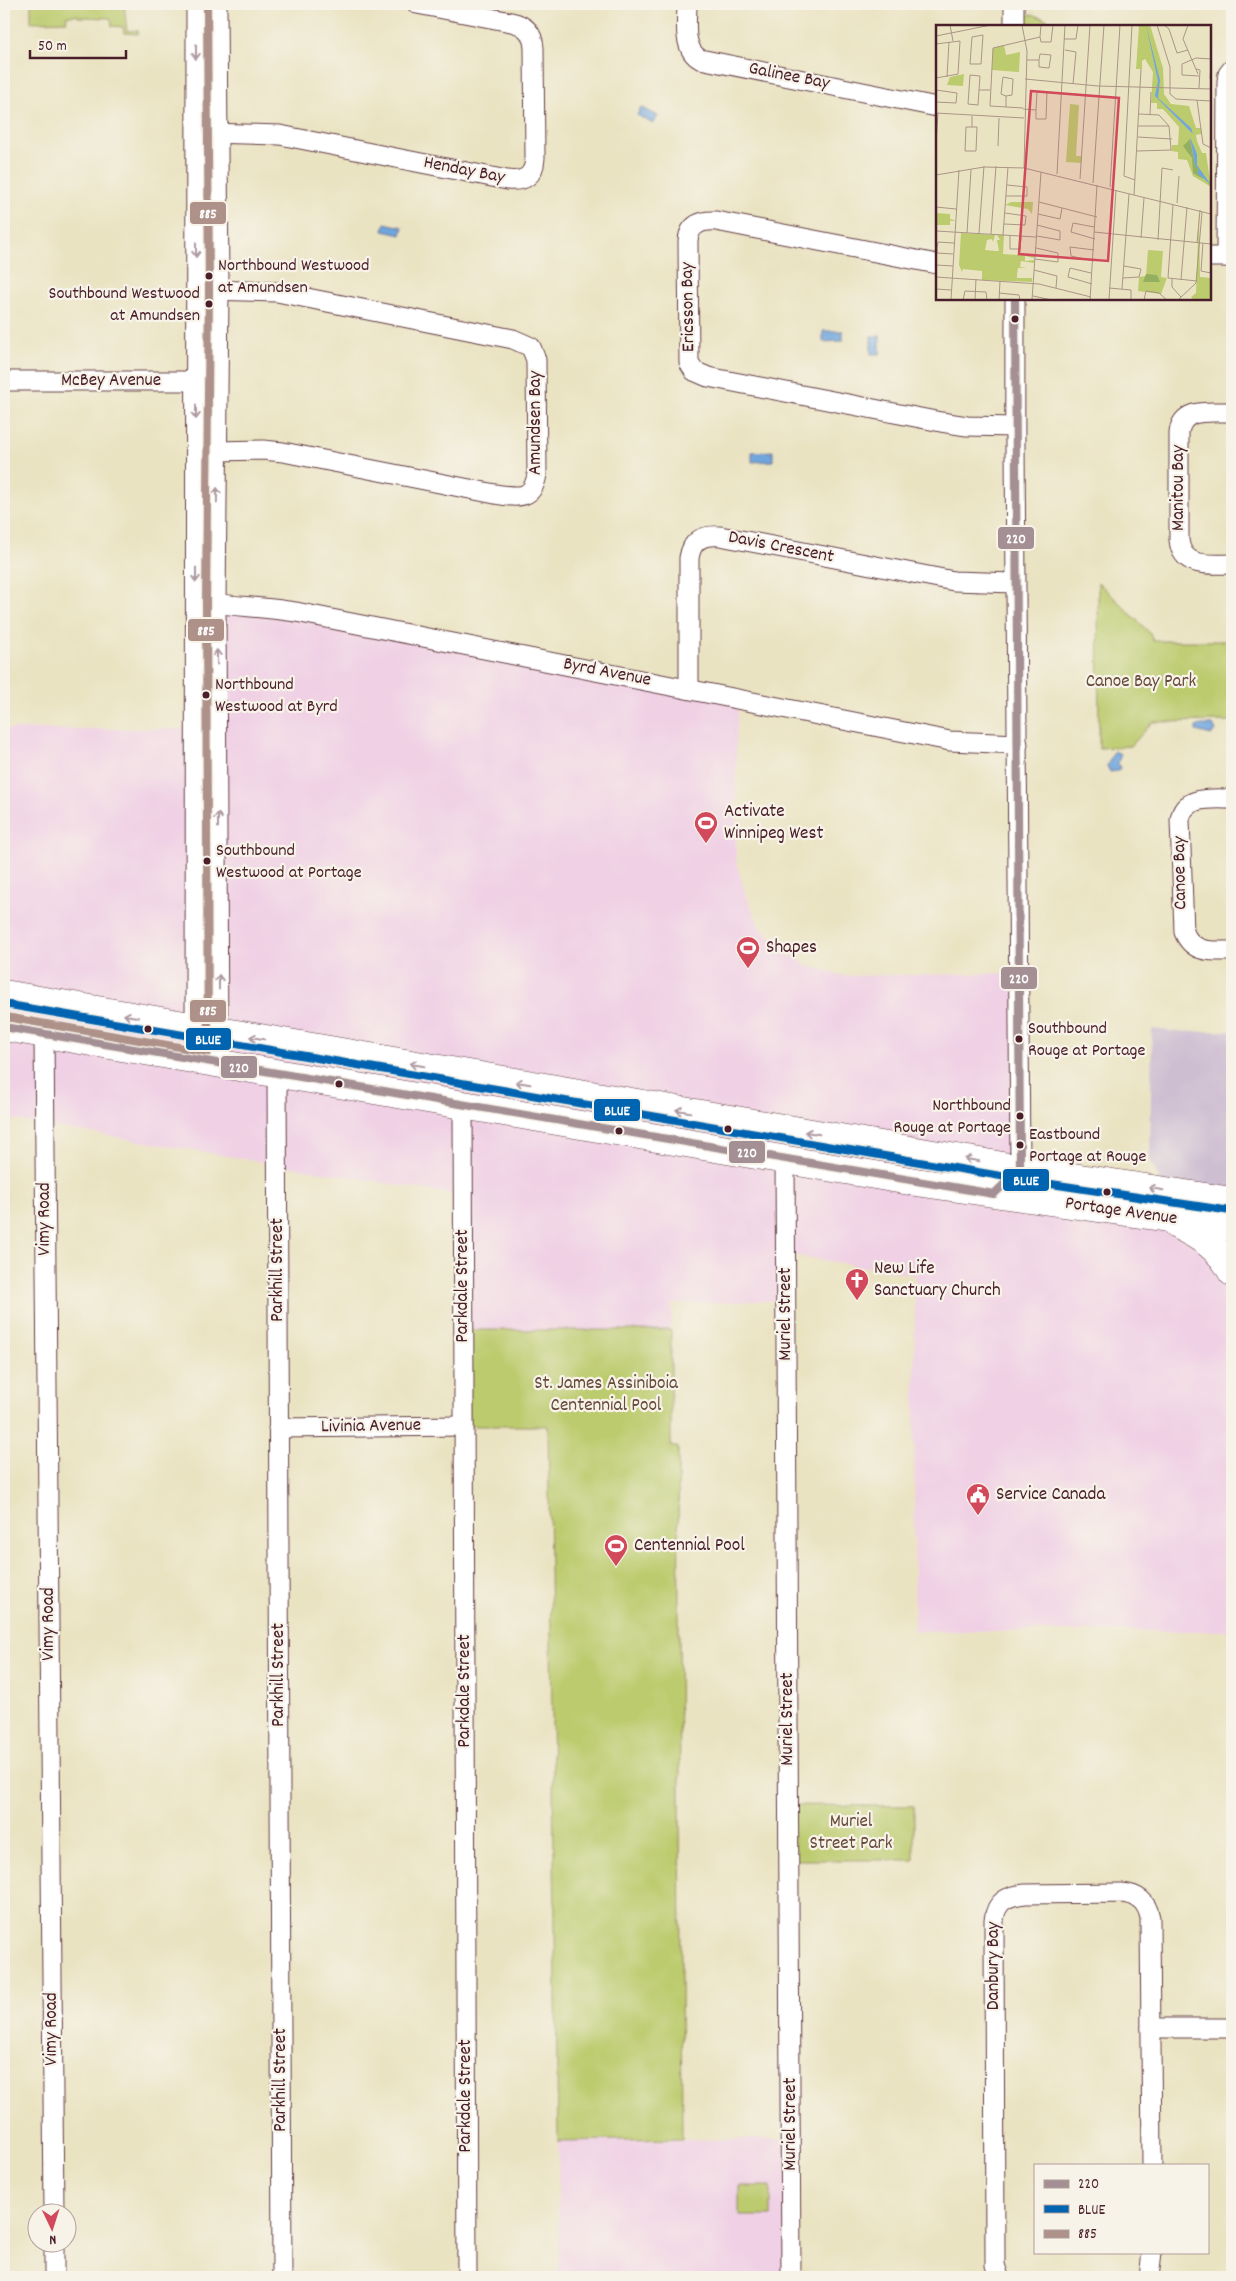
<svg xmlns="http://www.w3.org/2000/svg" width="1236" height="2281" viewBox="0 0 1236 2281" font-family="Dekko,sans-serif">
<style>
.built{fill:#f0d0e5}
.industrial{fill:#cebed2}
.green{fill:#bccb6d;stroke:#83754c}
.water{fill:#70a6dd;stroke:#5d6284}
.lines{fill:none;stroke-linecap:round;stroke-linejoin:round}
.minor-casing{stroke:#623c42;stroke-width:21}
.highway-casing{stroke:#623c42;stroke-width:29}
.minor{stroke:#fff;stroke-width:19}
.highway{stroke:#fff;stroke-width:28}
.bus-1-casing{stroke:#f7f3e8;stroke-width:11}
.bus-2-casing{stroke:#f7f3e8;stroke-width:11}
.bus-3-casing{stroke:#f7f3e8;stroke-width:11}
.bus-1{stroke:#a48f95;stroke-width:8}
.bus-2{stroke:#0064b1;stroke-width:8}
.bus-3{stroke:#ae928a;stroke-width:8}
.oneway{stroke:#ae9aa0}
.bus-dot{fill:#4a1f2b;stroke:#f7f3e8;stroke-width:2}
.labels{text-anchor:middle;dominant-baseline:central;stroke-width:4.5;stroke-linejoin:round;paint-order:stroke}
.bus-label{font-size:18px;fill:#4a1f2b;stroke:#f7f3e8;text-anchor:start}
.street-label{font-size:19px;fill:#4a1f2b;stroke:#f7f3e8}
.park-label{font-size:19px;fill:#664a3c;stroke:#f7f3e8}
.poi-label{font-size:19px;fill:#4a1f2b;stroke:#f7f3e8;text-anchor:start}
.inset-road{fill:none;stroke:#aa9586;stroke-width:1}
.view{fill:#d1495b;fill-opacity:0.15;stroke:#d1495b;stroke-width:2.5}
.inset-edge{fill:none;stroke:#4a1f2b;stroke-width:2.5}
.line-badge{stroke:#f7f3e8;stroke-width:2}
.badge-label{font-size:14px;text-anchor:middle;font-weight:bold;fill:#fff}
</style>
<rect width="100%" height="100%" fill="#f7f3e8"/>
<filter id="ink" filterUnits="userSpaceOnUse"><feTurbulence type="fractalNoise" baseFrequency=".02" numOctaves="2"/><feDisplacementMap in="SourceGraphic" scale="10" xChannelSelector="R" yChannelSelector="G"/><feConvolveMatrix kernelMatrix="1 2 1 2 8 2 1 2 1" color-interpolation-filters="sRGB"/></filter>
<filter id="wash" filterUnits="userSpaceOnUse"><feTurbulence type="fractalNoise" baseFrequency=".0096" numOctaves="4" result="noise"/><feDisplacementMap in="SourceGraphic" scale="20" xChannelSelector="R" yChannelSelector="G"/><feGaussianBlur stdDeviation="1.12" result="paint"/><feColorMatrix in="noise" values="0 0 0 0 0 0 0 0 0 0 0 0 0 0 0 0 0 1.4 0 .05"/><feComposite in="paint" operator="in"/></filter>
<g filter="url(#wash)">
<rect width="100%" height="100%" fill="#eae3c2"/>
<!-- built -->
<g class="built">
<polygon points="216,604 739,700 736,741 736,859 744,890 759,926 772,940 788,954 807,965 844,976 1019,973 1020,1169 994,1193 1232,1227 1232,1631 914,1631 915,1275 786,1254 785,1300 672,1304 671,1330 463,1330 462,1196 4,1118 4,729 196,729 197,1027"/>
<polygon points="791,2139 791,2277 559,2277 558,2141"/>
</g>
<!-- industrial -->
<polygon class="industrial" points="1152,1029 1176,1032 1232,1031 1232,1201 1164,1190 1150,1159"/>
<!-- green -->
<g class="green">
<polygon points="31,4 124,4 127,31 138,30 138,34 124,33 123,27 112,26 111,18 78,17 78,15 66,16 67,21 31,22"/>
<polygon points="1031,14 1047,19 1047,26 1023,26 1023,17"/>
<polygon points="1098,582 1150,633 1153,641 1232,641 1232,721 1153,722 1131,746 1099,748"/>
<polygon points="463,1330 671,1330 671,1447 678,1447 682,2139 558,2141 548,1426 464,1426"/>
<polygon points="789,1805 914,1806 914,1860 789,1860"/>
<rect x="739" y="2186" width="32" height="30"/>
</g>
<!-- water -->
<g class="water">
<polygon points="641,107 658,116 653,124 637,115"/>
<polygon points="385,223 403,227 401,235 383,231"/>
<polygon points="823,331 843,331 843,341 823,342"/>
<rect x="871" y="336" width="9" height="18"/>
<polygon points="773,451 773,461 752,462 752,452"/>
<polygon points="1201,725 1213,725 1216,731 1211,735 1196,731 1196,727"/>
<polygon points="1114,751 1121,754 1118,763 1120,768 1118,771 1110,772 1107,766"/>
</g>
</g>
<g filter="url(#ink)">
<g class="lines">
<!-- minor casing -->
<g class="minor-casing">
<g id="minor">
<polyline points="217,4 219,290 216,604 218,1064"/>
<path d="M687,4C687,21 682,49 700,59L937,107"/>
<polyline points="1014,4 1014,26"/>
<path d="M207,133L280,135L507,180C525,182 534,176 535,158L534,48C533,33 526,25 511,22L417,4"/>
<polyline points="1210,257 1232,257"/>
<polyline points="1226,257 1227,81 1228,74 1232,69"/>
<path d="M937,264L716,221C701,220 689,225 688,241L689,363L694,371L708,377L941,422L967,426L1014,427"/>
<path d="M207,290L277,292L513,339L531,347L536,360L537,474C533,501 517,497 495,494L283,452L263,450L218,451"/>
<polyline points="4,381 207,381"/>
<path d="M1232,412C1211,413 1182,406 1179,433V540C1182,569 1210,564 1232,564"/>
<path d="M205,602C237,607 269,607 301,613L950,741L1018,744"/>
<path d="M689,689V558C692,539 703,535 720,536L954,581L1014,583"/>
<path d="M1232,799C1213,799 1183,795 1180,820L1184,932C1193,954 1212,951 1232,951"/>
<polyline points="44,1034 54,2214"/>
<polyline points="195,1059 196,4"/>
<polyline points="277,1073 282,2277"/>
<polyline points="463,1105 467,2277"/>
<polyline points="785,1160 791,2277"/>
<path d="M1011,1177L1020,1169C1017,879 1014,589 1015,299"/>
<polyline points="278,1428 464,1426"/>
<polyline points="1151,2028 1232,2028"/>
<polyline points="54,2244 54,2277"/>
<path d="M999,2277L995,2265L994,1920C996,1901 1007,1896 1025,1894L1121,1893C1138,1894 1147,1902 1150,1918L1152,2165"/>
<polyline points="1149,2277 1152,2252"/>
</g>
</g>
<!-- highway casing -->
<g class="highway-casing">
<g id="highway">
<polyline points="4,994 1020,1169 1232,1201"/>
<polyline points="4,1027 916,1182 1232,1227"/>
<path d="M1177,1225C1201,1237 1220,1248 1232,1272"/>
</g>
</g>
<!-- minor -->
<use href="#minor" class="minor"/>
<!-- highway -->
<use href="#highway" class="highway"/>
<!-- bus-1 casing -->
<g class="bus-1-casing">
<polyline id="bus-1" points="4,1027 994,1194 1020,1169 1015,299"/>
</g>
<!-- bus-2 casing -->
<g class="bus-2-casing">
<polyline id="bus-2" points="4,1004 1018,1179 1231,1211"/>
</g>
<!-- bus-3 casing -->
<g class="bus-3-casing">
<polyline id="bus-3" points="6,1017 208,1052 206,604 209,290 207,4"/>
</g>
<!-- bus-1 -->
<use href="#bus-1" class="bus-1"/>
<!-- bus-2 -->
<use href="#bus-2" class="bus-2"/>
<!-- bus-3 -->
<use href="#bus-3" class="bus-3"/>
</g>
<!-- one-way arrows -->
<defs><path id="oneway-shaft" d="M-6 0H5M1.5-3L5.5 0L1.5 3" fill="none" stroke-width="1.6" stroke-linecap="round" stroke-linejoin="round" transform="scale(1.25)"/></defs>
<g class="oneway">
<use href="#oneway-shaft" transform="translate(196 52) rotate(90)"/>
<use href="#oneway-shaft" transform="translate(196 250) rotate(90)"/>
<use href="#oneway-shaft" transform="translate(196 412) rotate(90)"/>
<use href="#oneway-shaft" transform="translate(217 495) rotate(-89)"/>
<use href="#oneway-shaft" transform="translate(196 575) rotate(90)"/>
<use href="#oneway-shaft" transform="translate(217 657) rotate(-91)"/>
<use href="#oneway-shaft" transform="translate(218 820) rotate(-90)"/>
<use href="#oneway-shaft" transform="translate(219 982) rotate(-90)"/>
<use href="#oneway-shaft" transform="translate(131 1016) rotate(-170)"/>
<use href="#oneway-shaft" transform="translate(257 1038) rotate(-170)"/>
<use href="#oneway-shaft" transform="translate(417 1065) rotate(-170)"/>
<use href="#oneway-shaft" transform="translate(523 1083) rotate(-170)"/>
<use href="#oneway-shaft" transform="translate(683 1111) rotate(-170)"/>
<use href="#oneway-shaft" transform="translate(812 1133) rotate(-171)"/>
<use href="#oneway-shaft" transform="translate(972 1160) rotate(-170)"/>
<use href="#oneway-shaft" transform="translate(1156 1189) rotate(-171)"/>
</g>
</g>
<!-- icons -->
<defs>
<g id="stadium-pin" transform="scale(1.25)"><path d="M0 17L-7.5 6A9.5 9.5 0 1 1 7.5 6Z" fill="#d1495b" stroke="#f7f3e8"/><path d="M0-5a6.5 5 0 1 0 0 10a6.5 5 0 1 0 0-10ZM-3.5-1.8h7v3.6h-7Z" fill="#fff"/></g>
<g id="church-pin" transform="scale(1.25)"><path d="M0 17L-7.5 6A9.5 9.5 0 1 1 7.5 6Z" fill="#d1495b" stroke="#f7f3e8"/><path d="M-1.2-6h2.4v3.5h3.3v2.4h-3.3V6h-2.4V-.1h-3.3v-2.4h3.3Z" fill="#fff"/></g>
<g id="civic-pin" transform="scale(1.25)"><path d="M0 17L-7.5 6A9.5 9.5 0 1 1 7.5 6Z" fill="#d1495b" stroke="#f7f3e8"/><path d="M-.6-6.5H3V-4.5H.6V-3L4-1V1h2V6H-6V1h2V-1L-.6-3ZM-1.2 2.5V6h2.4V2.5Z" fill="#fff"/></g>
</defs>
<g fill-rule="evenodd">
<use href="#stadium-pin" x="706" y="823"/>
<use href="#stadium-pin" x="748" y="948"/>
<use href="#church-pin" x="857" y="1280"/>
<use href="#civic-pin" x="978" y="1495"/>
<use href="#stadium-pin" x="616" y="1546"/>
</g>
<!-- markers -->
<g class="bus-dot">
<circle cx="209" cy="276" r="4.5"/>
<circle cx="209" cy="304" r="4.5"/>
<circle cx="1015" cy="319" r="4.5"/>
<circle cx="206" cy="695" r="4.5"/>
<circle cx="207" cy="861" r="4.5"/>
<circle cx="148" cy="1029" r="4.5"/>
<circle cx="1019" cy="1039" r="4.5"/>
<circle cx="339" cy="1084" r="4.5"/>
<circle cx="1020" cy="1116" r="4.5"/>
<circle cx="728" cy="1129" r="4.5"/>
<circle cx="619" cy="1131" r="4.5"/>
<circle cx="1020" cy="1145" r="4.5"/>
<circle cx="1107" cy="1192" r="4.5"/>
</g>
<g class="labels">
<!-- bus labels -->
<g class="bus-label">
<text x="218" y="266">Northbound Westwood<tspan x="218" dy="22">at Amundsen</tspan></text>
<text x="200" y="294" text-anchor="end">Southbound Westwood<tspan x="200" dy="22">at Amundsen</tspan></text>
<text x="215" y="685">Northbound<tspan x="215" dy="22">Westwood at Byrd</tspan></text>
<text x="216" y="851">Southbound<tspan x="216" dy="22">Westwood at Portage</tspan></text>
<text x="1028" y="1029">Southbound<tspan x="1028" dy="22">Rouge at Portage</tspan></text>
<text x="1011" y="1106" text-anchor="end">Northbound<tspan x="1011" dy="22">Rouge at Portage</tspan></text>
<text x="1029" y="1135">Eastbound<tspan x="1029" dy="22">Portage at Rouge</tspan></text>
</g>
<!-- street labels -->
<g class="street-label">
<text transform="translate(789 77) rotate(11)">Galinee Bay</text>
<text transform="translate(464 171) rotate(11)">Henday Bay</text>
<text transform="translate(689 307) rotate(-91)">Ericsson Bay</text>
<text x="111" y="381">McBey Avenue</text>
<text transform="translate(536 423) rotate(-90)">Amundsen Bay</text>
<text transform="translate(1179 488) rotate(-90)">Manitou Bay</text>
<text transform="translate(781 548) rotate(11)">Davis Crescent</text>
<text transform="translate(607 673) rotate(11)">Byrd Avenue</text>
<text transform="translate(1181 873) rotate(-91)">Canoe Bay</text>
<text transform="translate(1121 1212) rotate(8)">Portage Avenue</text>
<text transform="translate(45 1219) rotate(-90)">Vimy Road</text>
<text transform="translate(278 1270) rotate(-90)">Parkhill Street</text>
<text transform="translate(463 1286) rotate(-90)">Parkdale Street</text>
<text transform="translate(786 1314) rotate(-90)">Muriel Street</text>
<text transform="translate(371 1427) rotate(-1)">Livinia Avenue</text>
<text transform="translate(49 1624) rotate(-90)">Vimy Road</text>
<text transform="translate(279 1675) rotate(-90)">Parkhill Street</text>
<text transform="translate(465 1691) rotate(-90)">Parkdale Street</text>
<text transform="translate(788 1719) rotate(-90)">Muriel Street</text>
<text transform="translate(994 1966) rotate(-90)">Danbury Bay</text>
<text transform="translate(52 2029) rotate(-90)">Vimy Road</text>
<text transform="translate(281 2080) rotate(-90)">Parkhill Street</text>
<text transform="translate(466 2096) rotate(-90)">Parkdale Street</text>
<text transform="translate(791 2124) rotate(-90)">Muriel Street</text>
</g>
<!-- park labels -->
<g class="park-label">
<text x="1141" y="682">Canoe Bay Park</text>
<text x="606" y="1384">St. James Assiniboia<tspan x="606" dy="22">Centennial Pool</tspan></text>
<text x="851" y="1822">Muriel<tspan x="851" dy="22">Street Park</tspan></text>
</g>
<!-- poi labels -->
<g class="poi-label">
<text x="724" y="812">Activate<tspan x="724" dy="22">Winnipeg West</tspan></text>
<text x="766" y="948">Shapes</text>
<text x="874" y="1269">New Life<tspan x="874" dy="22">Sanctuary Church</tspan></text>
<text x="996" y="1495">Service Canada</text>
<text x="634" y="1546">Centennial Pool</text>
</g>
</g>
<!-- overview -->
<g transform="translate(936 25)">
<rect width="275" height="275" fill="#eae3c2"/>
<path d="M203,0H214L227,43L228,69L235,79L253,81L260,103H265V109L260,110L261,116L266,128H270L275,162L257,151L251,135L242,134V127L235,126L236,120H242L243,102L227,84H221V78H215L217,47L209,34L206,36V44H200ZM68,20L70,30L84,27L83,47L56,45L57,23ZM28,49L27,61L11,60L14,52ZM134,79L143,80L140,131H146L145,138L130,137ZM75,177H97L96,189L92,184L69,180ZM263,186L264,252L275,253V275H258L255,272L260,268ZM0,188L14,189V194L20,196H14V200H0ZM25,208L59,210L57,217L56,214L51,215L49,225L59,226H63L61,215H64L61,210H68L67,229L99,231L98,233L89,231V236L98,235V238L85,236L84,242L91,243H82L81,250V253H96V257L46,255V246L27,244L26,247L23,240ZM212,225L227,226L225,252L231,253L225,269L202,266L203,252L210,251Z" fill="#bccb6d"/>
<path d="M254,114L258,135L267,154L257,148L256,133L247,121ZM210,249L221,250L224,257H207Z" fill="#95af60"/>
<path d="M210,0L224,55L222,73L255,103L257,109L219,71L222,56ZM254,112L261,129V140L275,160L261,148L263,145L259,140Z" fill="#70a6dd"/>
<path class="inset-road" d="M14,0L17,16M86,0L91,26L88,143M196,0L188,151L199,155M221,0L234,42V69L240,74L275,76M228,0L233,4L241,28L252,25M252,0L247,14L262,49M47,10L45,39H34L36,12ZM0,11L55,0M104,12L105,17H115L117,0M128,14H140L142,0M0,19L24,16L22,49L0,53M129,25L140,27L137,59M91,35H103L104,29L115,30L113,43L103,42V35M260,44L264,45L263,63M263,51L246,50V39L260,33L275,34M11,52L13,17M89,54L162,61L275,64M274,54L275,39M0,65L21,68L20,78L0,77M43,65L42,80L32,79L34,50L44,51L43,65H54M261,75L267,119L275,123M70,82V71L65,69L67,52L77,54L76,70L70,71M87,83L54,81L57,23L104,12L105,0M87,84L100,85L101,67H111L110,94H100V85M0,88L88,93M214,90L215,67M202,101H233M36,102H41L40,126H29L30,102H36V91M202,112L236,114M0,119L2,88M62,121L63,93M201,126L235,125L233,101L223,90L203,89M121,149L129,0M0,150L48,142L88,143L275,189M144,154L154,0M157,158L168,0M174,162L184,0M198,170L205,44M70,171H91V162L71,160M103,177L161,192M241,178L243,151M237,180L232,253L261,256M0,182L20,184M102,189L124,194L126,183M68,199L89,200L90,191L69,188M158,202L137,198L135,207L159,214M0,206L100,212M158,207L275,219M31,208L35,145M43,208L48,141M55,209L60,141M67,210L72,142M74,210V224H84L85,211M101,211L124,215V206L101,200M205,213L208,173M222,215L226,143L237,145M261,218L264,185M267,218L265,246L275,248M17,229L1,228V223L2,217L18,218M99,234L122,237V228L100,223M158,236L135,231L134,222L158,225M0,240L17,241M98,245L121,251L120,263M155,248L134,243L132,252L156,259M0,252L103,259L155,272M187,253L203,252L205,244L188,241M236,254V262L245,272M245,255L251,182M173,263L195,265V275M0,264L15,265M186,264L193,169M63,268L83,270L84,275M97,271L116,275M15,275L23,145M27,275L29,266L50,267L51,275M39,275L40,254M63,275L64,256M96,275L105,147M154,275L161,160M173,275L180,165M208,275L210,266L223,268L231,275M242,275L260,258L266,187"/>
<path class="view" d="M95,66L183,73L172,236L83,229Z"/>
<rect width="275" height="275" class="inset-edge"/>
</g>
<g class="line-badge">
<rect x="189" y="201" width="38" height="24" rx="5" fill="#ae928a"/>
<rect x="997" y="526" width="38" height="24" rx="5" fill="#a48f95"/>
<rect x="187" y="618" width="38" height="24" rx="5" fill="#ae928a"/>
<rect x="1000" y="966" width="38" height="24" rx="5" fill="#a48f95"/>
<rect x="189" y="999" width="38" height="24" rx="5" fill="#ae928a"/>
<rect x="185" y="1027" width="47" height="24" rx="5" fill="#0064b1"/>
<rect x="220" y="1055" width="38" height="24" rx="5" fill="#a48f95"/>
<rect x="593" y="1098" width="48" height="24" rx="5" fill="#0064b1"/>
<rect x="728" y="1140" width="38" height="24" rx="5" fill="#a48f95"/>
<rect x="1002" y="1168" width="48" height="24" rx="5" fill="#0064b1"/>
</g>
<g class="badge-label">
<text x="208" y="218">885</text>
<text x="1016" y="543">220</text>
<text x="206" y="635">885</text>
<text x="1019" y="983">220</text>
<text x="208" y="1015">885</text>
<text x="208" y="1044">BLUE</text>
<text x="239" y="1072">220</text>
<text x="617" y="1115">BLUE</text>
<text x="747" y="1157">220</text>
<text x="1026" y="1185">BLUE</text>
</g>
<!-- margin -->
<rect width="1236" height="2281" fill="none" stroke="#f7f3e8" stroke-width="20"/>
<!-- legend -->
<rect x="1034" y="2164" width="175" height="90" fill="#f7f3e8" stroke="#b29e9c"/>
<rect x="1044" y="2180" width="25" height="8" fill="#a48f95" stroke="#b29e9c"/>
<text x="1078" y="2188" font-size="15" fill="#4a1f2b">220</text>
<rect x="1044" y="2205" width="25" height="8" fill="#0064b1" stroke="#b29e9c"/>
<text x="1078" y="2214" font-size="15" fill="#4a1f2b">BLUE</text>
<rect x="1044" y="2230" width="25" height="8" fill="#ae928a" stroke="#b29e9c"/>
<text x="1078" y="2238" font-size="15" fill="#4a1f2b">885</text>
<!-- north arrow -->
<g transform="translate(52 2228) rotate(176)"><circle r="24" fill="#f7f3e8" stroke="#b29e9c"/>
<path d="M0-4L9 19L0 12L-9 19Z" fill="#d1495b"/>
<text y="-8" font-size="14" font-weight="bold" text-anchor="middle" fill="#4a1f2b">N</text>
</g>
<!-- scale -->
<path d="M30 50v8h96v-8" fill="none" stroke="#4a1f2b" stroke-width="2.5"/>
<text x="38" y="50" font-size="15" fill="#4a1f2b" stroke="#f7f3e8" stroke-width="4" paint-order="stroke">50 m</text>
</svg>
